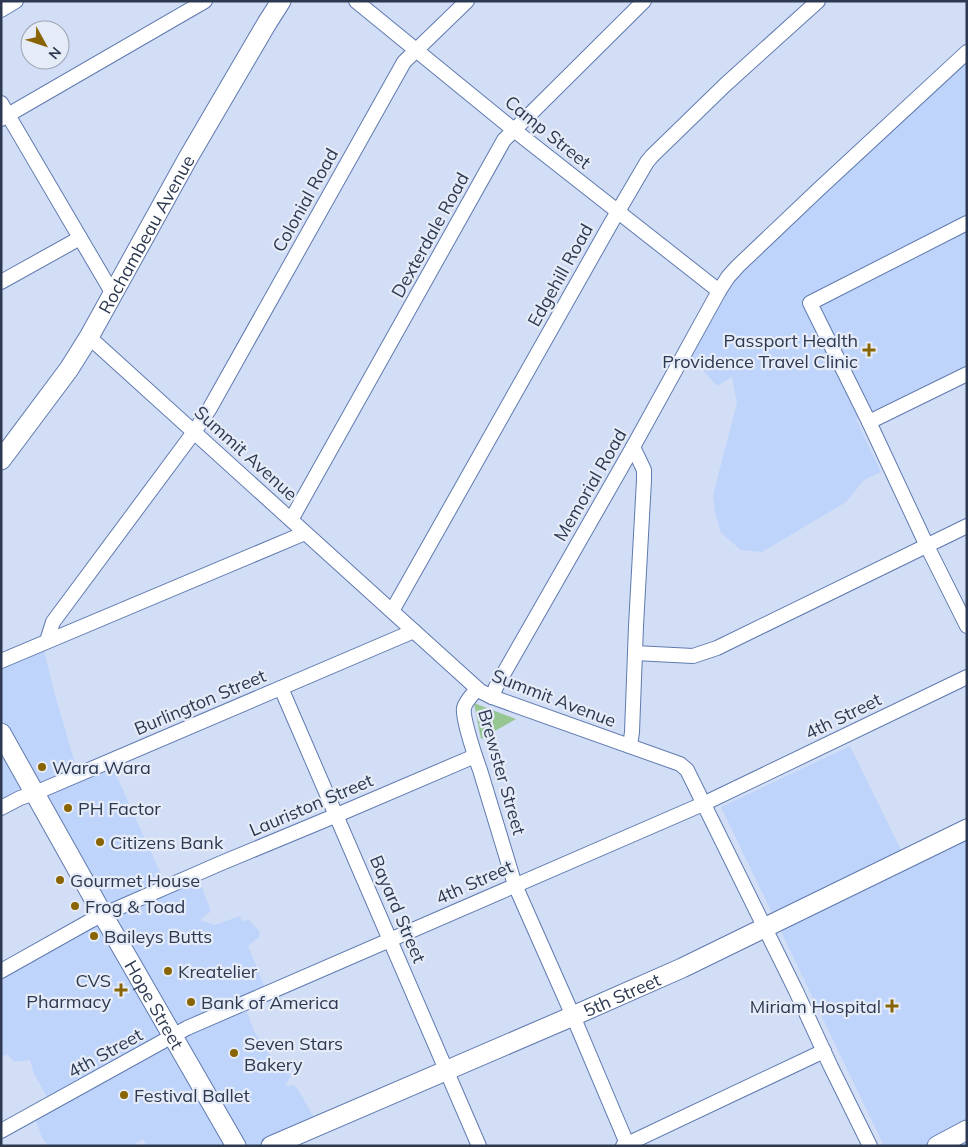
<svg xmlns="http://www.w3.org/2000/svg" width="968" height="1147" viewBox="0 0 968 1147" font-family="Mulish,sans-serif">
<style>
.built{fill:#bfd4fb}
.green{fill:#96c792}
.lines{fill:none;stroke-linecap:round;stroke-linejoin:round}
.street-casing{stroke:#5f7aaf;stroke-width:16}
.secondary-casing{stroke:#5f7aaf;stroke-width:21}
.street{stroke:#fff;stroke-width:14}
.secondary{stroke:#fff;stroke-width:19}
.poi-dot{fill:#896402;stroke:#e5ebf7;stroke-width:2}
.labels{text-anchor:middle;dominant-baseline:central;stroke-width:4.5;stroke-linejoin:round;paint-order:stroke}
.street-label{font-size:18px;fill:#2c3950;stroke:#e5ebf7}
.poi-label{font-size:18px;fill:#2c3950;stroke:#e5ebf7;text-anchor:start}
</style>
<rect width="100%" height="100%" fill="#d2def6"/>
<!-- built -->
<g class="built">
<polygon points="967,61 967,365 856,419 881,472 864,480 846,502 762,552 741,550 721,533 715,512 713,495 737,403 732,377 717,386 702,369 687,359 728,289 756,243"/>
<polygon points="42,641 54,691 78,774 111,764 165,883 197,875 211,911 200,920 215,925 240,916 242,921 249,920 260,932 259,937 248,946 266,990 243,1002 254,1031 270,1055 266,1063 281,1059 286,1065 291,1075 285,1086 294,1085 299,1091 317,1123 266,1146 172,1146 169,1143 164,1146 147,1146 143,1139 131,1146 48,1146 42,1138 33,1113 49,1100 34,1074 30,1060 14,1062 8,1055 1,1056 1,968 97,914 25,788 19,789 1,799 1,655"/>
<polygon points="850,746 909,866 967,838 967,1146 884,1146 721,807"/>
</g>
<!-- green -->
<polygon class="green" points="474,703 516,719 481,739"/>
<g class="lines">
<!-- street casing -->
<g class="street-casing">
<g id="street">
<polyline points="356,1 514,130 719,291"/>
<polyline points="1,10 16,1"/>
<polyline points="1,103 113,294"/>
<polyline points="1,119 205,1"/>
<polyline points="967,223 810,303 869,422 927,546 967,626"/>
<polyline points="1,282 80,238"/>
<polyline points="89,337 480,691 492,697 680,764 687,770 796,991 831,1067 870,1146"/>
<polyline points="869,422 967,374"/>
<polyline points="291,520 504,140 644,1"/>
<polyline points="392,611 610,225 647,162 652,156 725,85 818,1"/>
<polyline points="47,641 53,622 194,432 210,408 404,62 467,1"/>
<polyline points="635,653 693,656 717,648 967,526"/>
<polyline points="1,661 305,533"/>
<polyline points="281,688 479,1146"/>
<path d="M477,689C473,694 465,702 464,708C462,718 476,759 480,770L515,885L573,1016L628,1146"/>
<polyline points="492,697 496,687 633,447 719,291 728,277 738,266 819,189 967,52"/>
<polyline points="630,746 632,732 636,626 644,480 644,470 633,447"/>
<polyline points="1,808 20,798 35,793 414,631"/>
<polyline points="1,971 90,921 116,909 219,864 337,815 475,756"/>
<polyline points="1,1131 187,1028 703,804 967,677"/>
<polyline points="623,1146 824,1051"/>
</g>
</g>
<!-- secondary casing -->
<g class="secondary-casing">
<g id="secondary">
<path id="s1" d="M1,460L69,369L89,337L188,158L267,23L281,1"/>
<path id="s2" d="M1,733L103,915L236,1146"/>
<path id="s3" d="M271,1146L573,1016L682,968L967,829"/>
<polyline points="937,1146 967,1130"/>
</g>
</g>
<!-- street -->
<use href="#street" class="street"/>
<!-- secondary -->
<use href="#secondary" class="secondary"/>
</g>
<!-- markers -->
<g class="poi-dot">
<path d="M866.5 342.5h5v5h5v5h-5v5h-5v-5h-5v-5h5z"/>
<circle cx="42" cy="767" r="5"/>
<circle cx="68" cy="808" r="5"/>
<circle cx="100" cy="842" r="5"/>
<circle cx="60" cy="880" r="5"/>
<circle cx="75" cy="906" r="5"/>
<circle cx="94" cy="936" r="5"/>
<circle cx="168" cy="971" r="5"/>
<path d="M118.5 982.5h5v5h5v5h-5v5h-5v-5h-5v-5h5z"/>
<circle cx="191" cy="1002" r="5"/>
<path d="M889.5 998.5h5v5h5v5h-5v5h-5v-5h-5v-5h5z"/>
<circle cx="234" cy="1053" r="5"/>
<circle cx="124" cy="1095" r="5"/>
</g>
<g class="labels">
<!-- street labels -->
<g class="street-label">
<text transform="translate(548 132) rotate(39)">Camp Street</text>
<text transform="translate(305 200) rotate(-61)">Colonial Road</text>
<text stroke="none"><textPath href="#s1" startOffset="269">Rochambeau Avenue</textPath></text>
<text transform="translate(430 235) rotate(-61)">Dexterdale Road</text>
<text transform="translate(560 275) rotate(-61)">Edgehill Road</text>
<text transform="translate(246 453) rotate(42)">Summit Avenue</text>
<text transform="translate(590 485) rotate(-60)">Memorial Road</text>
<text transform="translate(554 698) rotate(21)">Summit Avenue</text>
<text transform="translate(200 702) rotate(-23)">Burlington Street</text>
<text transform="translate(843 716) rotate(-26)">4th Street</text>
<text transform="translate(502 772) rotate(74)">Brewster Street</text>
<text transform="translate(311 805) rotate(-23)">Lauriston Street</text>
<text transform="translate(474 882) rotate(-24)">4th Street</text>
<text transform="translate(398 909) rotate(67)">Bayard Street</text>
<text stroke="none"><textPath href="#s3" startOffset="382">5th Street</textPath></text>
<text stroke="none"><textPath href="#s2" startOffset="312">Hope Street</textPath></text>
<text transform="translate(105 1053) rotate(-29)">4th Street</text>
</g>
<!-- poi labels -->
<g class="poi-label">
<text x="858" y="340" text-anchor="end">Passport Health<tspan x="858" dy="21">Providence Travel Clinic</tspan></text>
<text x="52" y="767">Wara Wara</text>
<text x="78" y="808">PH Factor</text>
<text x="110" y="842">Citizens Bank</text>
<text x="70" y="880">Gourmet House</text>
<text x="85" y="906">Frog &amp; Toad</text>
<text x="104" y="936">Baileys Butts</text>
<text x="178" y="971">Kreatelier</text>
<text x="111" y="980" text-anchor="end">CVS<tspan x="111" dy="21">Pharmacy</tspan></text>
<text x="201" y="1002">Bank of America</text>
<text x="881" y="1006" text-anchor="end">Miriam Hospital</text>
<text x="244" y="1043">Seven Stars<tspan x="244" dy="21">Bakery</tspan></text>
<text x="134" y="1095">Festival Ballet</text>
</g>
</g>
<!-- border -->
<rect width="968" height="1147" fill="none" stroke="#2c3950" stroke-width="5"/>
<!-- north arrow -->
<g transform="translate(45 45) rotate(130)"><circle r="24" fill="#e5ebf7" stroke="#9ba4b4"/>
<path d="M0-4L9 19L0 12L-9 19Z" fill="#896402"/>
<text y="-8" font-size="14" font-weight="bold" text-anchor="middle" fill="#2c3950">N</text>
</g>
</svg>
